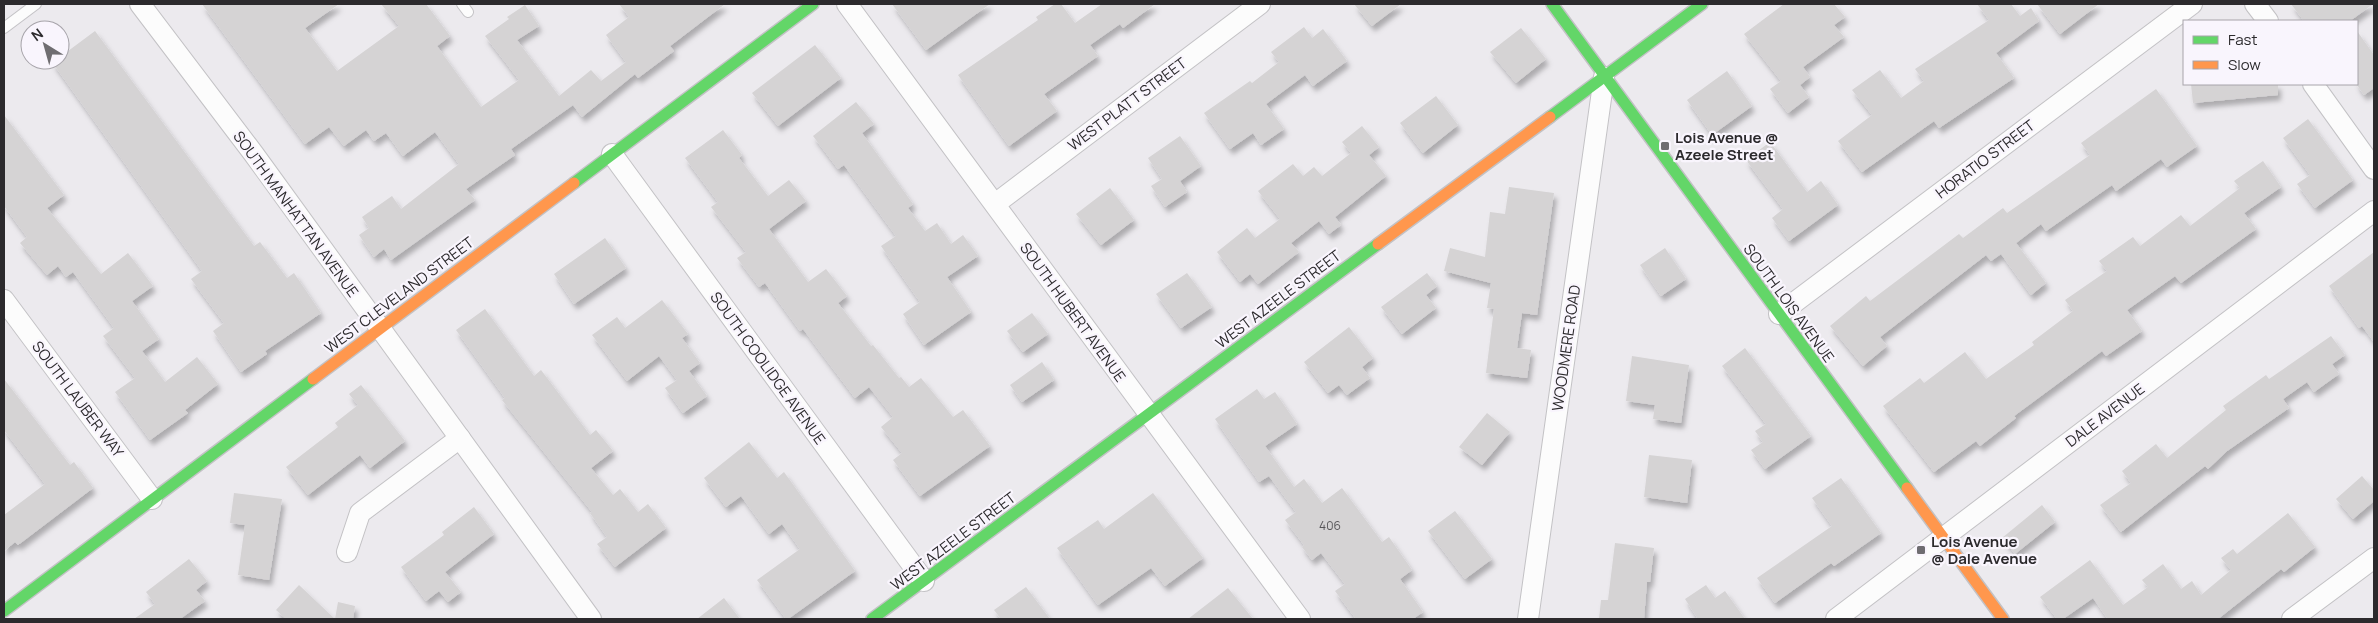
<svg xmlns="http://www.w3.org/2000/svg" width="2378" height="623" viewBox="0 0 2378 623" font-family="Manrope,sans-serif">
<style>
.building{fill:#d5d3d4;filter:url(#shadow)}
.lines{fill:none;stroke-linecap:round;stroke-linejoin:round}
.lane-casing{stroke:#c3c2c5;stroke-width:12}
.street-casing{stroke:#c3c2c5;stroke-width:22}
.fast-casing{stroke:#c3c2c5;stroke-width:14}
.slow-casing{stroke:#c3c2c5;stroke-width:14}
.lane{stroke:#fcfcfc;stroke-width:10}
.street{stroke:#fcfcfc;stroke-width:20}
.fast{stroke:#63d668;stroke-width:11}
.slow{stroke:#ff974d;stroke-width:11}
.poi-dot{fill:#6f6d71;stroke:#f9f5fd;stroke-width:2}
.labels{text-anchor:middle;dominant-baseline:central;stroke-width:4.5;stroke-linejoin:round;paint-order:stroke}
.number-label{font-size:12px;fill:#575558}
.street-label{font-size:15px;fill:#2c2a2d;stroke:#f9f5fd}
.poi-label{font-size:15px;font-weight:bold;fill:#2c2a2d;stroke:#f9f5fd;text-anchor:start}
</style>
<defs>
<filter id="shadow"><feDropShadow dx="3" dy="5.5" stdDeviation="2.5" flood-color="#0004"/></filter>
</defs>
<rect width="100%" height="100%" fill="#eceaee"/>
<!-- building -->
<g class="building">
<polygon points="202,4 339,4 305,28 337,71 399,26 381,4 426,4 450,36 437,46 481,107 519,80 485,36 509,19 507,17 525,5 539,26 517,40 559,96 591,70 601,81 626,62 606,35 629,17 619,4 725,4 670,46 674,51 638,78 635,74 582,117 573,105 511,149 515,155 466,189 475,200 391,260 384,249 374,257 359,235 369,228 362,217 392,196 401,209 459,164 435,132 403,156 386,133 374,141 366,130 344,146 329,127 305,144"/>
<polygon points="892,4 990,4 926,50"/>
<polygon points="1055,4 1061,4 1075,23 1102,4 1155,4 1123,28 1120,24 1090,45 1098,56 1044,94 1057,111 1009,146 958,75 1038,20 1036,17"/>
<polygon points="1354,4 1401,4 1372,26"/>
<polygon points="1784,4 1834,4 1845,17 1834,25 1844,37 1803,67 1810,77 1800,85 1809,97 1788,113 1770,89 1781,81 1744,34"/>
<polygon points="1977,4 2011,4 2020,16 2031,8 2039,21 1996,53 2014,78 1939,128 1934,121 1862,172 1838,141 1872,115 1852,90 1880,70 1901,98 1924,81 1915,69 1989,20"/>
<polygon points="2037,4 2099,4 2060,34"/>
<polygon points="2291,4 2373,4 2350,21 2304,21"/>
<polygon points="1304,27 1312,38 1323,29 1347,61 1313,86 1305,75 1266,104 1284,129 1261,145 1253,133 1230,149 1204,113 1250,81 1252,83 1279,62 1271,52"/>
<polygon points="1521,28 1546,59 1516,83 1490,52"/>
<polygon points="95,31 254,246 260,242 287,278 294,273 321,313 265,351 267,354 241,372 213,331 224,323 191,279 202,271 52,62 60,60 60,57"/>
<polygon points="2357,31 2374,55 2374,88 2364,95 2357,85"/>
<polygon points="815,45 841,78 778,126 752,93"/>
<polygon points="1727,71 1752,106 1712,135 1687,100"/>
<polygon points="2191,84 2278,84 2278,95 2193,103"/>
<polygon points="2156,89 2197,146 2167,167 2161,159 2116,191 2112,185 2046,231 2041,224 2016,243 2046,283 2031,295 2001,254 1991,261 1986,255 1880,337 1887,346 1863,366 1830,326 1866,296 1870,301 1959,234 1963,238 2003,208 2007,213 2090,155 2081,143"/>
<polygon points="1436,96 1458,125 1423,153 1400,123"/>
<polygon points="856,102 874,124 862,133 913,204 908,208 925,231 937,223 951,244 963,235 978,256 947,277 971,312 924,345 903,314 920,302 881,246 896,236 844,165 838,169 813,136"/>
<polygon points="4,115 64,195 47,208 101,274 128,253 153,286 132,301 159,339 142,351 165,382 197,357 218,384 185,410 188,413 150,440 115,392 135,378 103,336 114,328 73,272 66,277 58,266 47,275 20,243 27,237 4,206"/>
<polygon points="2308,119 2353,180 2315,208 2297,184 2310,175 2283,138"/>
<polygon points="1362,126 1379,147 1369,155 1386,176 1335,217 1341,225 1329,234 1319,221 1291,243 1299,252 1258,284 1250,274 1240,282 1217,252 1247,228 1255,238 1280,219 1258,191 1293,164 1303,176 1314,167 1322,176 1351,153 1342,142"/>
<polygon points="723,130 742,155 739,158 768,196 789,180 806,201 769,229 808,282 826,269 847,296 838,303 871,346 873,345 899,378 901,377 909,387 921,378 953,417 963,410 990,446 920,496 893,460 902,453 881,427 893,417 869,387 855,398 803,329 800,331 765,283 759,287 737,258 746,252 711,207 718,202 685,158"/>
<polygon points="1180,136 1201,166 1180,181 1187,192 1165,207 1151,186 1162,179 1148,158"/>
<polygon points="1770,142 1807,192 1821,181 1838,205 1789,241 1772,218 1783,209 1746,160"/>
<polygon points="2263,161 2281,187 2244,213 2256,229 2181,283 2175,276 2127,310 2142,331 2106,356 2102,351 2014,416 2016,418 1980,446 1976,441 1934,472 1883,406 1920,378 1924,383 1965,352 1986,379 2034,345 2032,342 2073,311 2065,300 2107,271 2099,261 2133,237 2140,246 2181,215 2190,226 2240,188 2234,181"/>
<polygon points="1509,187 1554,193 1537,315 1522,313 1517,348 1531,350 1527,378 1486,373 1494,309 1487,308 1491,283 1444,271 1450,248 1485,257 1490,212 1505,214"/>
<polygon points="1110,188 1134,220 1101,245 1076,214"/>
<polygon points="605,238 626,268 574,304 554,274"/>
<polygon points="1665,248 1686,279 1661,296 1640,265"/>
<polygon points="2374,252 2374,342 2362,326 2359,328 2329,286"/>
<polygon points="1187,273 1212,307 1181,328 1156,294"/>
<polygon points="1427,273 1437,286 1426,295 1436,308 1402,334 1381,307"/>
<polygon points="662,300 688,334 682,338 700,363 689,371 707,396 683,413 665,388 677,380 659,356 627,381 592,335 617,317 625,328"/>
<polygon points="485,309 534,376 541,370 590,435 596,430 613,451 591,468 613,495 620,489 638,512 648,504 666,528 615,567 597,544 607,537 590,513 592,512 502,400 505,398 456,330"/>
<polygon points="1032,313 1048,334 1023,352 1007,331"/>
<polygon points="1349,327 1373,358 1362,367 1370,378 1347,395 1339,385 1328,393 1304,362"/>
<polygon points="2331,336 2345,355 2332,364 2339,374 2314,392 2307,382 2283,399 2289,408 2227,451 2208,469 2205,466 2121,532 2100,505 2131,483 2122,471 2156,444 2167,458 2226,410 2223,406 2266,375 2269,379"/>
<polygon points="1745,348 1811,436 1765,469 1751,450 1763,442 1755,431 1766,424 1722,366"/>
<polygon points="1632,356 1689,365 1681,423 1653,419 1655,405 1626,401"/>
<polygon points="1042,362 1054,380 1022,402 1010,385"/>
<polygon points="4,379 70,465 74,462 93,488 18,545 15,542 4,551 4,515 45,484 4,430"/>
<polygon points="361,385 405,441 370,468 360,455 308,495 286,467 338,427 335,423 358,405 349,394"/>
<polygon points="1257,389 1264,399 1275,392 1297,424 1265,446 1294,487 1304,479 1322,503 1342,488 1382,542 1389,537 1412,570 1400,579 1423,612 1413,619 1356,619 1335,591 1345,584 1321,553 1312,560 1302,547 1304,545 1285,520 1296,512 1269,476 1259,482 1215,419"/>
<polygon points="1487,413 1510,432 1482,465 1459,447"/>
<polygon points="749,442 777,478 784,472 855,571 788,619 786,619 757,580 800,549 782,524 769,534 741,496 726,507 704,478"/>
<polygon points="1649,455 1692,460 1687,503 1644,497"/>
<polygon points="2362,476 2374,490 2374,501 2353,519 2336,499"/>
<polygon points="1841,478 1881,533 1834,566 1831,563 1775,603 1757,578 1832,526 1812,498"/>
<polygon points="234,493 282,499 269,580 238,575 245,525 230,523"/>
<polygon points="1153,493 1203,558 1165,586 1151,568 1098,605 1057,548 1098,520 1104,529"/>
<polygon points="2042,505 2055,522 2015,554 2002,538"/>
<polygon points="474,507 494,534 445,572 461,592 448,602 439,591 426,601 401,567 444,535 442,532"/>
<polygon points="1455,511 1492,559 1465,579 1428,531"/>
<polygon points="2288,513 2315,547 2284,572 2281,569 2218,619 2105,619 2107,618 2093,598 2063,619 2057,619 2040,597 2090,560 2123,605 2148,587 2142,580 2163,564 2181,589 2192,581 2201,595 2231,570 2221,558 2233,549 2237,554"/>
<polygon points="1615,543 1654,548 1650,582 1647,582 1644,619 1599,619 1601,600 1608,600"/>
<polygon points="189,559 207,581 196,590 205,601 180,619 134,619 155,604 146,592"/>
<polygon points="299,585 335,619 338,602 355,606 353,619 286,619 276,610"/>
<polygon points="1706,585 1715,598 1725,591 1745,619 1698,619 1685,599"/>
<polygon points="1026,587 1050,619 1001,619 994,610"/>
<polygon points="1228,588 1253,619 1188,619"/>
<polygon points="724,598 740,619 697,619"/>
</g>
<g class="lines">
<!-- lane casing -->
<g class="lane-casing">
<g id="lane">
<polyline points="462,4 468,12"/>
<polyline points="4,28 36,4"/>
</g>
</g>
<!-- street casing -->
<g class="street-casing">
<g id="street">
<polyline points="140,4 253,153 591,619"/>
<polyline points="847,4 1300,619"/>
<polyline points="2255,4 2268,21"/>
<polyline points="2313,84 2374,169"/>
<polyline points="612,154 924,581"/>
<polyline points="995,204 1260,4"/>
<polyline points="4,300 152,499"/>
<polyline points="1779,314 2192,4"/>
<polyline points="347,552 360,513 460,438"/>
<polyline points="1528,619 1604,77"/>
<polyline points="1836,619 2374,211"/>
<polyline points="2292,619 2374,558"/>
</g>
</g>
<!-- fast casing -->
<g class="fast-casing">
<g id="fast">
<polyline points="1552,4 1907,488"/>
<polyline points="1550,117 1702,4"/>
<polyline points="574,183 813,4"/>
<polyline points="4,611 313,379"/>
<polyline points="872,619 1378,244"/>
</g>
</g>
<!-- slow casing -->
<g class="slow-casing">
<g id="slow">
<polyline points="1378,244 1550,117"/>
<polyline points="313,379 574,183"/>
<polyline points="1907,488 2003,619"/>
</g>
</g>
<!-- lane -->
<use href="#lane" class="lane"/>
<!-- street -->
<use href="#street" class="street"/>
<!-- fast -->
<use href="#fast" class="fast"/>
<!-- slow -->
<use href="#slow" class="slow"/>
</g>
<!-- markers -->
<g class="poi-dot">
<rect x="1660" y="141" width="10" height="10" rx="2.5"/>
<rect x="1916" y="545" width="10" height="10" rx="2.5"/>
</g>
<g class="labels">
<!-- number labels -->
<g class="number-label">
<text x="1330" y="525">406</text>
</g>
<!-- street labels -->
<g class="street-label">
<text transform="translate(1127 104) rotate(-37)">WEST PLATT STREET</text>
<text transform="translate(1985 159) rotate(-37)">HORATIO STREET</text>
<text transform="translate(296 214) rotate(54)">SOUTH MANHATTAN AVENUE</text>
<text transform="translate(399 295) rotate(-37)">WEST CLEVELAND STREET</text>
<text transform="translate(1278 299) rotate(-37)">WEST AZEELE STREET</text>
<text transform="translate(1789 303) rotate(54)">SOUTH LOIS AVENUE</text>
<text transform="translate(1073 312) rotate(54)">SOUTH HUBERT AVENUE</text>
<text transform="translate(1566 348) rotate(-82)">WOODMERE ROAD</text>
<text transform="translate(768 368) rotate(54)">SOUTH COOLIDGE AVENUE</text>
<text transform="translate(78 399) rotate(53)">SOUTH LAUBER WAY</text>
<text transform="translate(2105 415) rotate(-37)">DALE AVENUE</text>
<text transform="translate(953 541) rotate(-37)">WEST AZEELE STREET</text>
</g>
<!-- poi labels -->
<g class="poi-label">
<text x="1675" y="137">Lois Avenue @<tspan x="1675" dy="17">Azeele Street</tspan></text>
<text x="1931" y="541">Lois Avenue<tspan x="1931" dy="17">@ Dale Avenue</tspan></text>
</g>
</g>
<!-- border -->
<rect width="2378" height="623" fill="none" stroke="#2c2a2d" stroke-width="10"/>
<!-- legend -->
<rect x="2183" y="20" width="175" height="65" fill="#f9f5fd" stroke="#a7a4aa"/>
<rect x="2193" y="36" width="25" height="8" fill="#63d668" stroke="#a7a4aa"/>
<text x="2228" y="45" font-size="15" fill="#2c2a2d">Fast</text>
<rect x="2193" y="61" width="25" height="8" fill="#ff974d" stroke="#a7a4aa"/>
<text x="2228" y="70" font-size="15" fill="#2c2a2d">Slow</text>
<!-- north arrow -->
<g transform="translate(45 45) rotate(323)"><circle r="24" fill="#f9f5fd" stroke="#a7a4aa"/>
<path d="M0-4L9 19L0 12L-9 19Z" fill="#6f6d71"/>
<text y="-8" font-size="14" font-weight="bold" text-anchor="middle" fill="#2c2a2d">N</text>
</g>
</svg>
